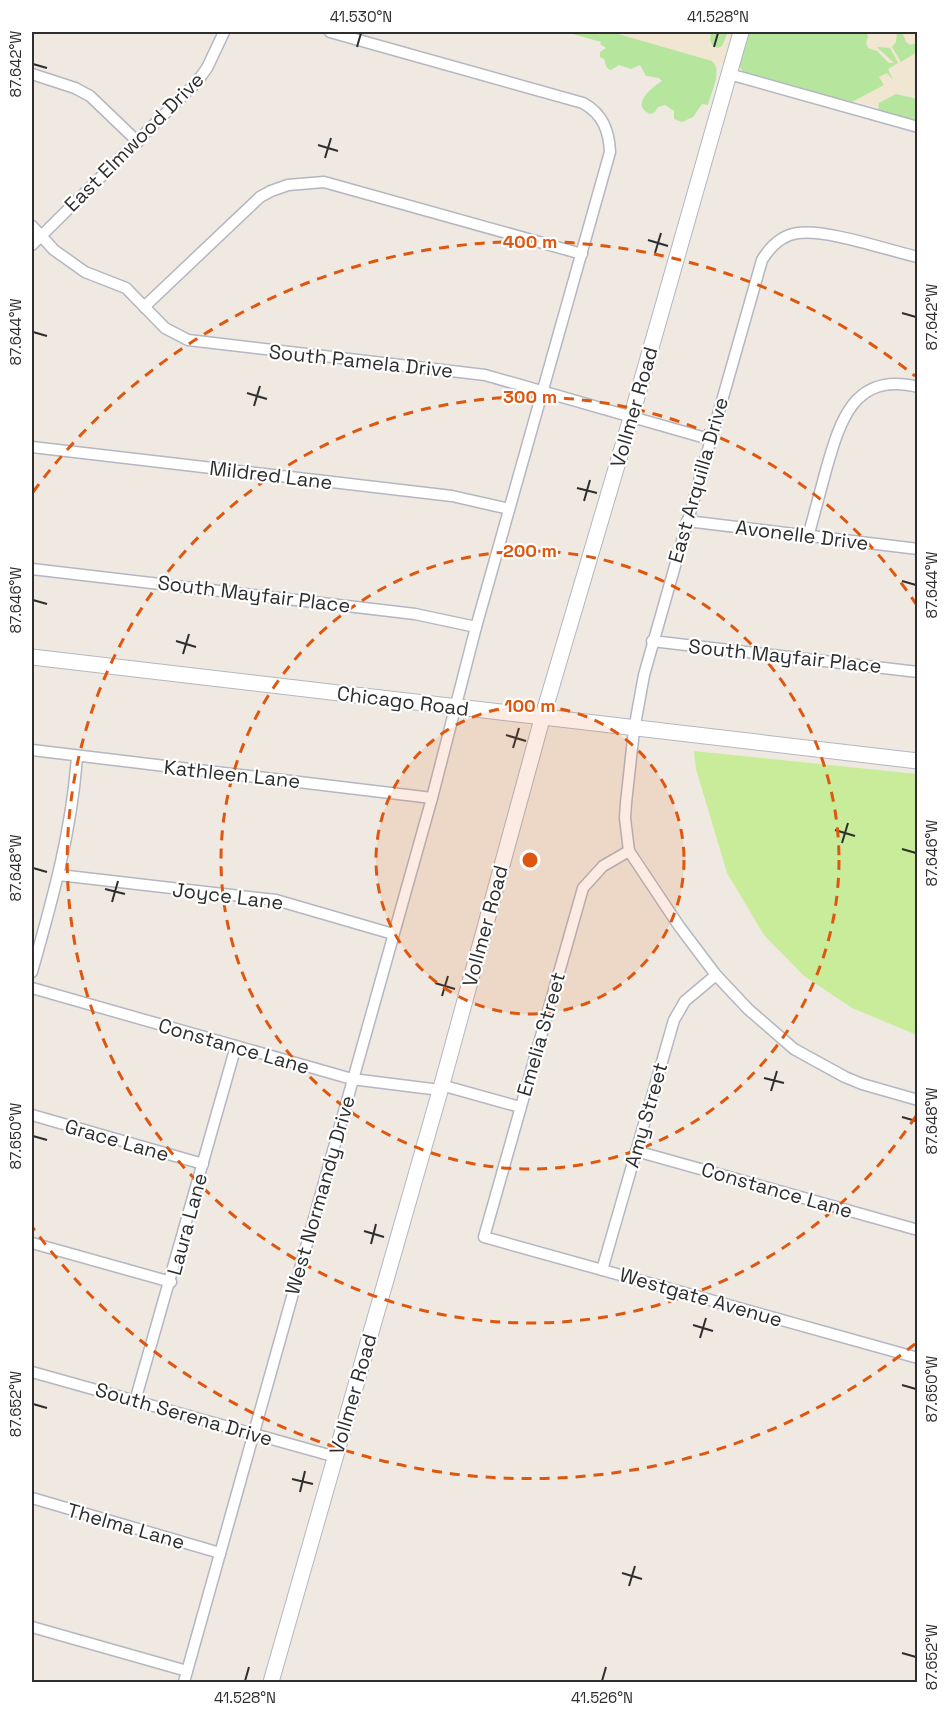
<svg xmlns="http://www.w3.org/2000/svg" width="949" height="1714" viewBox="0 0 949 1714" font-family="'Space Grotesk',sans-serif">
<style>
.education{fill:#f0e6d1}
.green{fill:#b6e59e}
.pitch{fill:#c9ec9a}
.lines{fill:none;stroke-linecap:round;stroke-linejoin:round}
.street-casing{stroke:#b4b7c1;stroke-width:13}
.secondary-casing{stroke:#b4b7c1;stroke-width:17}
.street{stroke:#fff;stroke-width:10}
.secondary{stroke:#fff;stroke-width:15}
.ticks{fill:none;stroke:#2e2e2e;stroke-width:2}
.ring{fill:none;stroke:#df570e;stroke-width:3;stroke-dasharray:10 8}
.labels{text-anchor:middle;dominant-baseline:central;stroke-width:4.5;stroke-linejoin:round;paint-order:stroke}
.street-label{font-size:20px;fill:#2e2e2e;stroke:#fff}
.centre{fill:#df570e;stroke:#fff;stroke-width:3}
.ring-label{font-size:18px;text-anchor:middle;font-weight:bold;fill:#df570e;stroke:#fff;stroke-width:4.5;stroke-linejoin:round;paint-order:stroke}
.neatline{fill:none;stroke:#2e2e2e;stroke-width:2}
.ticks-label{font-size:15px;text-anchor:middle;fill:#2e2e2e}
</style>
<rect width="100%" height="100%" fill="#efe9e1"/>
<!-- education -->
<polygon class="education" points="566,32 917,32 917,118 720,62 716,75"/>
<!-- green -->
<g class="green">
<path d="M566,32H611L712,61C723,70 711,93 708,105L702,104L693,117L682,122L674,119V111L665,105L658,107L655,112L650,114C630,105 652,87 662,81L659,78L646,76L640,65L631,69L619,65L611,70C605,68 606,64 604,59L600,57V52L606,48L600,44L601,42Z"/>
<polygon points="711,32 728,32 722,46 718,48 712,45 710,39"/>
<polygon points="748,32 867,32 868,37 866,43 868,48 877,51 889,63 894,63 877,47 890,48 898,63 888,69 893,80 887,73 879,77 884,85 850,103 744,73 739,66 739,62"/>
<polygon points="897,32 902,32 906,42 910,45 917,43 917,52 901,62 892,47 896,42"/>
<polygon points="896,94 917,99 917,122 878,110 879,103"/>
</g>
<!-- pitch -->
<polygon class="pitch" points="694,751 917,774 917,1035 852,1008 804,976 764,935 727,873 696,769"/>
<g class="lines">
<!-- street casing -->
<g class="street-casing">
<g id="street">
<polyline points="32,74 75,88 90,96 138,142"/>
<polyline points="729,74 918,127"/>
<polyline points="32,226 54,250 85,272 126,288 165,328 188,340 485,375 709,439"/>
<polyline points="32,245 196,83 207,68 224,32"/>
<path d="M918,257C887,250 827,229 798,233C782,235 770,247 762,260L644,675L634,730L626,803L625,818L629,851L679,926L716,975L748,1009L794,1049L845,1077L862,1084L918,1100"/>
<polyline points="144,307 260,197 271,191 288,185 324,182 582,254"/>
<polyline points="32,447 452,496 509,509"/>
<polyline points="687,521 918,549"/>
<path d="M808,537C814,515 820,492 826,470C840,421 854,371 918,387"/>
<polyline points="32,569 415,614 476,627"/>
<polyline points="652,641 918,672"/>
<polyline points="32,750 432,798"/>
<polyline points="629,851 603,866 583,888 484,1237 918,1358"/>
<polyline points="59,875 276,900 393,934"/>
<path d="M32,972C52,901 72,831 77,756"/>
<polyline points="32,988 352,1079 440,1090"/>
<polyline points="441,1085 520,1107"/>
<polyline points="32,1115 203,1164"/>
<polyline points="636,1151 918,1230"/>
<polyline points="32,1243 171,1282"/>
<polyline points="602,1270 674,1020 685,1001 716,975"/>
<polyline points="32,1372 336,1457"/>
<polyline points="135,1401 236,1046"/>
<polyline points="32,1498 220,1553"/>
<polyline points="32,1627 187,1671"/>
<path d="M184,1682L432,798L476,627L610,152C609,131 603,114 583,103L330,32"/>
</g>
</g>
<!-- secondary casing -->
<g class="secondary-casing">
<g id="secondary">
<path d="M32,657C327,692 622,728 918,761"/>
<polyline points="271,1682 444,1077 542,719 631,418 741,32"/>
</g>
</g>
<!-- street -->
<use href="#street" class="street"/>
<!-- secondary -->
<use href="#secondary" class="secondary"/>
</g>
<!-- ticks -->
<path class="ticks" d="M357,47L361,33M714,47L718,33M33,64L47,68M318,145L338,151M325,158L331,138M648,240L668,246M655,253L661,233M902,313L916,317M33,332L47,336M247,393L267,399M254,406L260,386M577,488L597,493M584,501L590,480M902,581L916,585M33,600L47,604M176,641L196,647M183,654L189,634M506,735L526,741M513,748L519,728M835,830L855,836M842,843L848,823M902,849L916,853M33,868L47,872M105,889L125,894M112,902L118,881M435,983L455,989M442,996L448,976M764,1078L784,1083M771,1091L777,1071M902,1117L916,1121M33,1136L47,1140M364,1231L384,1237M371,1244L376,1224M693,1325L713,1331M700,1338L706,1318M902,1385L916,1389M33,1404L47,1408M292,1479L313,1484M300,1492L305,1471M622,1573L642,1579M629,1586L635,1566M902,1653L916,1657M245,1681L249,1667M602,1681L606,1667"/>
<!-- distance rings -->
<circle cx="530" cy="860" r="154" fill="#df570e" fill-opacity=".12"/>
<g class="ring">
<circle cx="530" cy="860" r="154"/>
<circle cx="530" cy="860" r="309"/>
<path d="M916 1116A463 463 0 1 1 916 604"/>
<path d="M915 1344A618 618 0 0 1 33 1228M33 492A618 618 0 0 1 915 376"/>
</g>
<g class="labels">
<!-- street labels -->
<g class="street-label">
<text transform="translate(134 142) rotate(-45)">East Elmwood Drive</text>
<text transform="translate(361 361) rotate(6)">South Pamela Drive</text>
<text transform="translate(634 407) rotate(-74)">Vollmer Road</text>
<text transform="translate(271 475) rotate(7)">Mildred Lane</text>
<text transform="translate(698 480) rotate(-74)">East Arquilla Drive</text>
<text transform="translate(802 535) rotate(7)">Avonelle Drive</text>
<text transform="translate(254 594) rotate(7)">South Mayfair Place</text>
<text transform="translate(785 656) rotate(6)">South Mayfair Place</text>
<text transform="translate(403 701) rotate(7)">Chicago Road</text>
<text transform="translate(232 774) rotate(6)">Kathleen Lane</text>
<text transform="translate(228 896) rotate(7)">Joyce Lane</text>
<text transform="translate(485 926) rotate(-75)">Vollmer Road</text>
<text transform="translate(541 1034) rotate(-74)">Emelia Street</text>
<text transform="translate(234 1046) rotate(16)">Constance Lane</text>
<text transform="translate(646 1115) rotate(-74)">Amy Street</text>
<text transform="translate(117 1140) rotate(16)">Grace Lane</text>
<text transform="translate(777 1190) rotate(16)">Constance Lane</text>
<text transform="translate(320 1195) rotate(-74)">West Normandy Drive</text>
<text transform="translate(187 1224) rotate(-75)">Laura Lane</text>
<text transform="translate(701 1297) rotate(16)">Westgate Avenue</text>
<text transform="translate(353 1394) rotate(-74)">Vollmer Road</text>
<text transform="translate(184 1414) rotate(16)">South Serena Drive</text>
<text transform="translate(126 1526) rotate(16)">Thelma Lane</text>
</g>
</g>
<circle cx="530" cy="860" r="9" class="centre"/>
<g class="ring-label">
<text x="530" y="248">400 m</text>
<text x="530" y="403">300 m</text>
<text x="530" y="557">200 m</text>
<text x="530" y="712">100 m</text>
</g>
<!-- border -->
<rect width="949" height="1714" fill="none" stroke="#ffffff" stroke-width="66"/>
<rect x="33" y="33" width="883" height="1648" class="neatline"/>
<g class="ticks-label">
<text x="361" y="22">41.530°N</text>
<text x="718" y="22">41.528°N</text>
<text transform="translate(16 64) rotate(-90)" y="5">87.642°W</text>
<text transform="translate(932 317) rotate(-90)" y="5">87.642°W</text>
<text transform="translate(16 332) rotate(-90)" y="5">87.644°W</text>
<text transform="translate(932 585) rotate(-90)" y="5">87.644°W</text>
<text transform="translate(16 600) rotate(-90)" y="5">87.646°W</text>
<text transform="translate(932 853) rotate(-90)" y="5">87.646°W</text>
<text transform="translate(16 868) rotate(-90)" y="5">87.648°W</text>
<text transform="translate(932 1121) rotate(-90)" y="5">87.648°W</text>
<text transform="translate(16 1136) rotate(-90)" y="5">87.650°W</text>
<text transform="translate(932 1389) rotate(-90)" y="5">87.650°W</text>
<text transform="translate(16 1404) rotate(-90)" y="5">87.652°W</text>
<text transform="translate(932 1657) rotate(-90)" y="5">87.652°W</text>
<text x="245" y="1703">41.528°N</text>
<text x="602" y="1703">41.526°N</text>
</g>
</svg>
